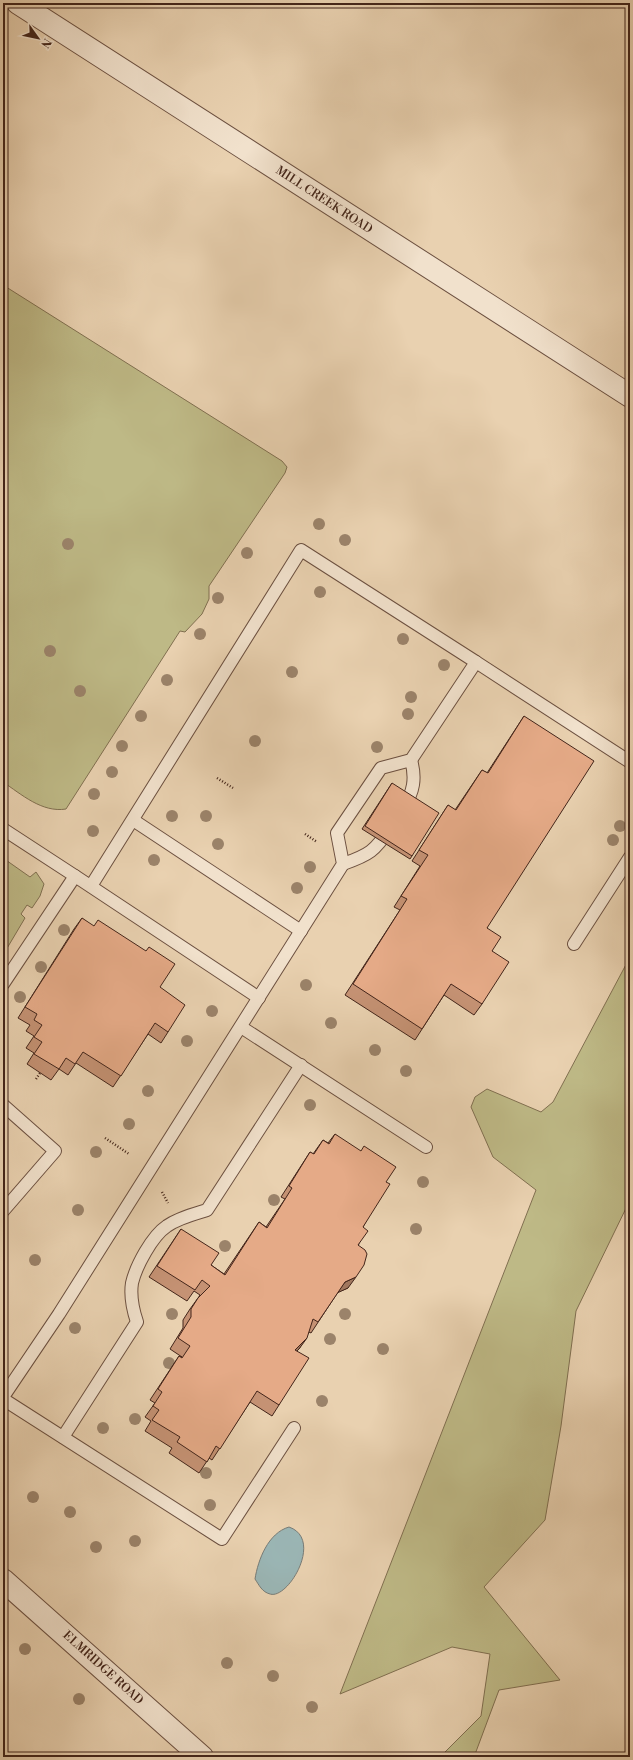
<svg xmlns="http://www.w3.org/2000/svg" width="633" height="1760" viewBox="0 0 633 1760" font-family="'Libre Bodoni',serif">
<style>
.green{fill:#beb986;stroke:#806f50}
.water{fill:#9ab5b4;stroke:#777b76}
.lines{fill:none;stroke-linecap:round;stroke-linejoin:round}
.lane-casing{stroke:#6c5040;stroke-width:14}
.street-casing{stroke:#6c5040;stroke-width:24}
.path{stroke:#43251a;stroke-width:2.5;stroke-dasharray:1 2;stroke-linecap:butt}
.lane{stroke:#f1e1cc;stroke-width:12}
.street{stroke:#f1e1cc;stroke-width:22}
.tree{fill:#9b836a}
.wall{fill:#c59274;stroke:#43251a}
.shaded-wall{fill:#a0775e;stroke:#43251a}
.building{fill:#e5aa87;stroke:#43251a}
.labels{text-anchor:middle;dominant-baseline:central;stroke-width:3;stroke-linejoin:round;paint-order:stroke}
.street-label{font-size:12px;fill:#43251a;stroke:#f1e1cc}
</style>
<rect width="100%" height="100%" fill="#e9d1b0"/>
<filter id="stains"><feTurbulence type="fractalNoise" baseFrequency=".005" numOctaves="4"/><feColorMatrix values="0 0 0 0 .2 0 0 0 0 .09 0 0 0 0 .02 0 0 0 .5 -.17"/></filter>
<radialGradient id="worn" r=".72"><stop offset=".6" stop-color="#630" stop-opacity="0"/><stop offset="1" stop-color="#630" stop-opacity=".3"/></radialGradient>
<!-- green -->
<g class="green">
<path d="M3,285L282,461L287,467L285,473L209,586V599L202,614L185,632L180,631L66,809C42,813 21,794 3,782Z"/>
<polygon points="3,858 30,877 36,872 44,884 40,896 32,908 27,905 21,914 25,918 3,955"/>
<polygon points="630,957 630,1200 576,1311 561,1426 545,1520 484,1587 560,1680 499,1690 474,1757 440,1757 481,1716 490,1654 452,1647 340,1694 536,1190 493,1157 471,1107 475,1097 487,1089 541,1112 553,1102"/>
</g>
<!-- water -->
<path class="water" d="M289,1527C324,1539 288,1600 270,1594C262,1592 259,1585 255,1579C258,1560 268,1533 289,1527Z"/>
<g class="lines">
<!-- lane casing -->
<g class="lane-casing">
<g id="lane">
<polyline points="476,662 630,762"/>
<path d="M403,808C414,792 416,778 411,760"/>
<polyline points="133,820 301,931"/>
<polyline points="3,829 75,876 3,984"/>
<path d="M343,864C369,855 375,851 390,828"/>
<polyline points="75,876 259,998"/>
<polyline points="574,944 630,857"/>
<polyline points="241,1027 426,1147"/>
<polyline points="3,1105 55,1151 3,1211"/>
<polyline points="3,1397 59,1314 343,864 337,833 381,768 411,760 476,662 301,550 91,886"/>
<polyline points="3,1399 222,1539 294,1428"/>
<path d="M63,1437L137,1322C133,1310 130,1296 132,1283C136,1266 152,1236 167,1226C178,1218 194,1214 207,1210L301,1065"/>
</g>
</g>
<!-- street casing -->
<g class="street-casing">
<g id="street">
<polyline points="18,3 630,396"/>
<polyline points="3,1580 202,1757"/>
</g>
</g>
<!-- path -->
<g class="path">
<polyline points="217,778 233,788"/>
<polyline points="305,834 317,842"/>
<polyline points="36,1079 40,1073"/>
<polyline points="105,1138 129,1154"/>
<polyline points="162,1192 168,1203"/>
</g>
<!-- lane -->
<use href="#lane" class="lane"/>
<!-- street -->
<use href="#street" class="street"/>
</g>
<!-- trees -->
<g class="tree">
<circle cx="319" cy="524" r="6"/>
<circle cx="345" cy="540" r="6"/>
<circle cx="68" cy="544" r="6"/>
<circle cx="247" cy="553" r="6"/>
<circle cx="320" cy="592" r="6"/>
<circle cx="218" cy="598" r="6"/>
<circle cx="200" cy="634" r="6"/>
<circle cx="403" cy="639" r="6"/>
<circle cx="50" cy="651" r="6"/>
<circle cx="444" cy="665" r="6"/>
<circle cx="292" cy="672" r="6"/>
<circle cx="167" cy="680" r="6"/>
<circle cx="80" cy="691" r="6"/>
<circle cx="411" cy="697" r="6"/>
<circle cx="408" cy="714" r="6"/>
<circle cx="141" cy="716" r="6"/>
<circle cx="255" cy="741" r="6"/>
<circle cx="122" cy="746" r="6"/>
<circle cx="377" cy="747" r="6"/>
<circle cx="112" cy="772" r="6"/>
<circle cx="94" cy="794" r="6"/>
<circle cx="172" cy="816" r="6"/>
<circle cx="206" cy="816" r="6"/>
<circle cx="620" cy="826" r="6"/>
<circle cx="93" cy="831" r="6"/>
<circle cx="613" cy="840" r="6"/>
<circle cx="218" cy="844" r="6"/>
<circle cx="154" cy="860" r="6"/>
<circle cx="310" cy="867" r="6"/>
<circle cx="297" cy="888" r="6"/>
<circle cx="64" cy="930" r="6"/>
<circle cx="41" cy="967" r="6"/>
<circle cx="306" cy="985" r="6"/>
<circle cx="20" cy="997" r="6"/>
<circle cx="212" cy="1011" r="6"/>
<circle cx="331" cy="1023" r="6"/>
<circle cx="187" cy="1041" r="6"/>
<circle cx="375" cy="1050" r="6"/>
<circle cx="406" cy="1071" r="6"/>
<circle cx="148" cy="1091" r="6"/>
<circle cx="310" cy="1105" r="6"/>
<circle cx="129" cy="1124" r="6"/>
<circle cx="96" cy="1152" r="6"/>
<circle cx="423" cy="1182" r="6"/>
<circle cx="274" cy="1200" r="6"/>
<circle cx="78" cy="1210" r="6"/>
<circle cx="416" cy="1229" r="6"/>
<circle cx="225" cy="1246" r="6"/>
<circle cx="35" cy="1260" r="6"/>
<circle cx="172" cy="1314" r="6"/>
<circle cx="345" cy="1314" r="6"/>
<circle cx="75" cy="1328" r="6"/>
<circle cx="330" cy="1339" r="6"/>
<circle cx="383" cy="1349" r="6"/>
<circle cx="169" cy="1363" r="6"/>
<circle cx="322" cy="1401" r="6"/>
<circle cx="135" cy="1419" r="6"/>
<circle cx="103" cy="1428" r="6"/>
<circle cx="206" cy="1473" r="6"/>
<circle cx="33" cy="1497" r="6"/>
<circle cx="210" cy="1505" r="6"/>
<circle cx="70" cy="1512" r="6"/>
<circle cx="135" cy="1541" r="6"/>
<circle cx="96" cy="1547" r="6"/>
<circle cx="25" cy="1649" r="6"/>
<circle cx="227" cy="1663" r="6"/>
<circle cx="273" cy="1676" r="6"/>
<circle cx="79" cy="1699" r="6"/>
<circle cx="312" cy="1707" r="6"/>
</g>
<!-- wall -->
<g class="wall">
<polygon points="524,716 487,928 492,951 482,1004 474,1015 444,995 415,1040 345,995 400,910 394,907 420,866 412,861 448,805 455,810 482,770 487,773"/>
<polygon points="392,783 412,856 410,859 362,829"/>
<polygon points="82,918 160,987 168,1032 161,1043 148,1034 113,1087 76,1063 68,1075 59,1069 51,1080 27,1064 34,1053 26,1048 34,1036 26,1031 30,1025 18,1018 74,929"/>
<polygon points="335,1134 386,1182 363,1227 348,1288 338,1292 311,1333 309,1332 299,1349 297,1351 279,1405 272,1416 250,1402 212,1460 209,1458 199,1473 169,1453 172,1448 145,1431 151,1421 145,1417 155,1403 150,1400 179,1356 182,1357 170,1349 183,1328 183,1320 190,1309 198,1298 200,1295 194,1291 187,1301 149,1277 181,1229 211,1265 224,1274 259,1222 266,1227 285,1199 281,1197 310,1152 313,1154 323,1140 328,1143"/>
</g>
<!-- shaded-wall -->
<g class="shaded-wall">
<polygon points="356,1277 348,1288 337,1293 345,1282"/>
<polygon points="307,1338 299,1349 287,1361 295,1350"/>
</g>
<!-- building -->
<g class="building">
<polygon points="524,716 594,761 487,928 501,937 492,951 509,962 482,1004 451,984 422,1029 353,984 407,899 401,896 428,855 419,850 448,805 456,810 482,770 488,773"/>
<polygon points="392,783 439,813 412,856 365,826"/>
<polygon points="82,918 94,926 98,920 146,951 149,947 175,964 160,987 185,1005 168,1032 155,1023 121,1076 83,1052 75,1064 66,1058 59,1069 34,1054 42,1042 34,1037 42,1025 34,1020 37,1014 25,1007"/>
<polygon points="335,1134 361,1151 364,1146 396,1167 386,1182 390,1184 363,1227 368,1231 358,1245 365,1250 367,1254 364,1265 356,1277 345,1282 318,1322 313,1319 307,1338 295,1350 309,1358 279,1405 257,1391 220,1449 216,1446 207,1462 177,1442 180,1437 152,1420 159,1410 153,1406 162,1392 158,1389 179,1356 182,1358 190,1346 178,1338 191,1317 191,1309 198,1298 210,1286 202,1280 195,1290 157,1266 181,1229 219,1253 211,1265 225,1275 259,1222 267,1228 292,1188 289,1186 310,1152 314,1154 323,1140 329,1144"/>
</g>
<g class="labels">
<!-- street labels -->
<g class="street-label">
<text transform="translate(324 200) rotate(33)">MILL CREEK ROAD</text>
<text transform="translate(103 1668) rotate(42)">ELMRIDGE ROAD</text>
</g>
</g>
<!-- margin -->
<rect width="633" height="1760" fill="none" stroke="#e9d1b0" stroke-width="16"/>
<rect x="4" y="4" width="625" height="1752" fill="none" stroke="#43251a" stroke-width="2"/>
<rect x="8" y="8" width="617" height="1744" fill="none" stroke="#43251a"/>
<!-- north arrow -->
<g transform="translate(38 38) rotate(123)" stroke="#f1e1cc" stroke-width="3" paint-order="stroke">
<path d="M0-3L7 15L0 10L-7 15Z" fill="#43251a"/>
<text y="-6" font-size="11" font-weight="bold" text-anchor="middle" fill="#43251a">N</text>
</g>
<rect width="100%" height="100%" filter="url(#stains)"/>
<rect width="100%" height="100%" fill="url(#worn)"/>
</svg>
